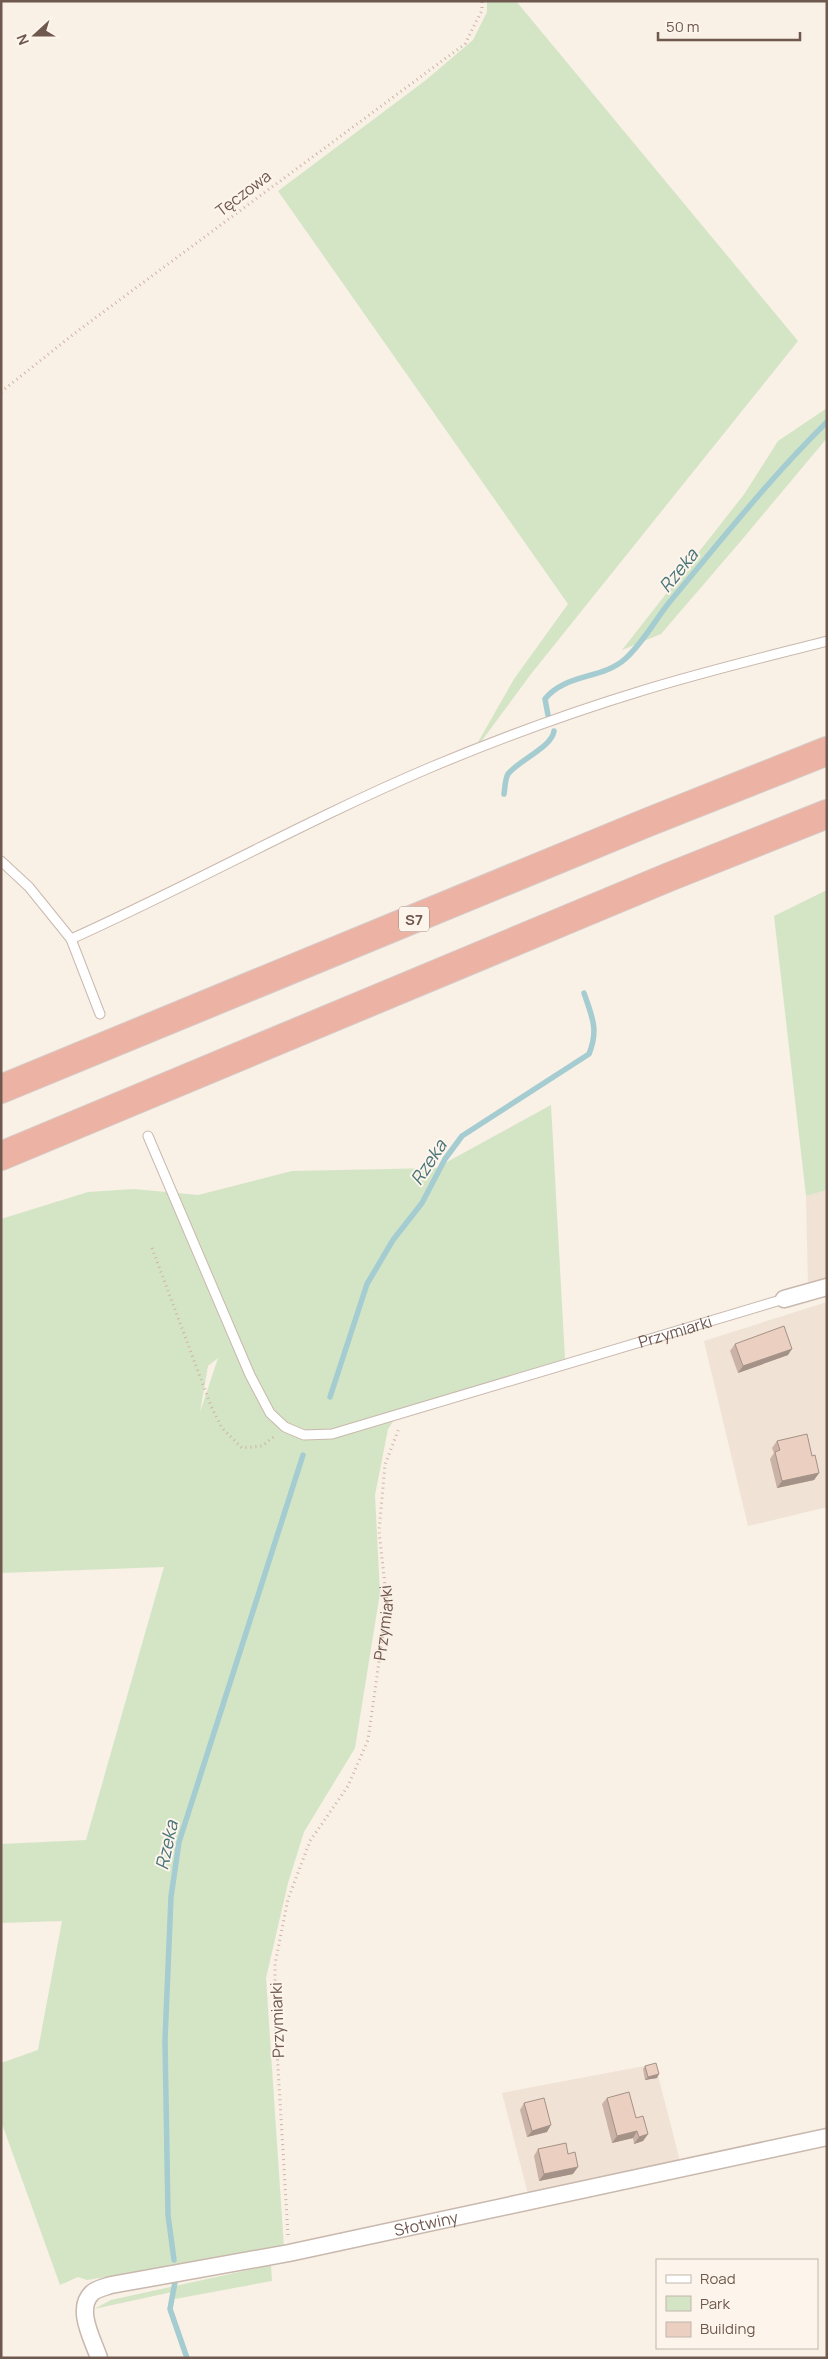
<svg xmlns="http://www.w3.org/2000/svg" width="828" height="2359" viewBox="0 0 828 2359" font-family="Manrope,sans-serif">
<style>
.residential{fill:#f0e2d5}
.green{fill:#d4e5c6;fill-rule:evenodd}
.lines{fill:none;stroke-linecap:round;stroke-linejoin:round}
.stream{stroke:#a4ccd1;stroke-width:5.5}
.lane-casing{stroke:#c9b8ad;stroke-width:11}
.street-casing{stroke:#c9b8ad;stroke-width:19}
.highway-casing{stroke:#d4cdca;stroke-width:30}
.path{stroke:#d0b3a4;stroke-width:3;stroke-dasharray:1 4;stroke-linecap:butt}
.lane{stroke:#fff;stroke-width:9}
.street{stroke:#fff;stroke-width:16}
.highway{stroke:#ecb3a4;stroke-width:28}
.wall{fill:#cab2a6}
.shaded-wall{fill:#a49187}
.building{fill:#ebcfc1;stroke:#a49187}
.labels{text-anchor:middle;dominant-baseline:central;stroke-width:4;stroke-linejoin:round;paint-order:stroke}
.shield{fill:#fdf5eb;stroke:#9a877d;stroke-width:1}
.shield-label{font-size:15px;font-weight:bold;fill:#6f584e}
.street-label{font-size:16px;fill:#6f584e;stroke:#fdf5eb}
.water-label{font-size:18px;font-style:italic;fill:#477479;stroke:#fdf5eb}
</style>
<rect width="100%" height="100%" fill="#f9f0e6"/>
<!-- residential -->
<g class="residential">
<polygon points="827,1190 827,1279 808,1284 806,1196"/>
<polygon points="827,1302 827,1507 748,1526 704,1341"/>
<polygon points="655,2064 680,2161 528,2194 502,2093"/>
</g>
<!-- green -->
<g class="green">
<polygon points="487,1 516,1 798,341 531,674 469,758 514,679 568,604 278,191 426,80 473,40 487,12"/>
<polygon points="827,408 827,438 740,542 661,634 622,650 745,493 778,441"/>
<polygon points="827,890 827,1190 806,1196 774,916"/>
<path d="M551,1105L565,1359L402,1408L388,1429L375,1495L380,1593L355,1748L304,1832L288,1883L266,1978L284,2248L87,2280L78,2277L60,2285L1,2121V2063L38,2050L62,1921L1,1923V1844L86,1840L164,1567L1,1573V1219L88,1192L134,1189L198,1195L292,1171L436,1168ZM218,1358L200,1412L208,1366Z"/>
<polygon points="271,2265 272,2281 175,2299 172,2292 94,2309 111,2300"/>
</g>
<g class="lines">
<!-- stream -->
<g class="stream">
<path d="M548,715L545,699C564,674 603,679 625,659C644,642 656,618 672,599C722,539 771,477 827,422"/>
<path d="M504,794C505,788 505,779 508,774C519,760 552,747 554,731"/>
<path d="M330,1397L367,1284L393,1240L422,1203L445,1159L462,1136L589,1054C599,1029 592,1017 584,993"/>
<polyline points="174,2260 168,2215 165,2040 171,1897 179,1842 303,1455"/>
<polyline points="175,2282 170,2309 187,2358"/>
</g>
<!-- lane casing -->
<g class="lane-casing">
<g id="lane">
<polyline points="1,861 29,887 71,939 100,1014"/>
<path d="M71,939C191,885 307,820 429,768C498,739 569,713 641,691C702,672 765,657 827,641"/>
<path id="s2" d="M148,1136L250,1375L270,1413L285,1427L304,1435L332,1434L784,1299"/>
</g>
</g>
<!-- street casing -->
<g class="street-casing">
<g id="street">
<polyline points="784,1299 827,1287"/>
<path id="s3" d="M99,2358C93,2340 75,2309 92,2293C96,2289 105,2287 111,2285L289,2253L827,2137"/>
</g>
</g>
<!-- highway casing -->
<g class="highway-casing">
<g id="highway">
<polyline points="1,1089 646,823 827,751"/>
<polyline points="1,1156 669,877 827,814"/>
</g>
</g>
<!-- path -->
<g class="path">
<polyline points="1,392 75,333 465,44 482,10 482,1"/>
<polyline points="152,1248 211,1406 222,1428 242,1448 262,1446 275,1436"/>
<path id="s1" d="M288,2235L275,2017V1964L288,1899L310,1841L348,1786L368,1740L387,1604L379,1531L385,1465L399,1428"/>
</g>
<!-- lane -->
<use href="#lane" class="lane"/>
<!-- street -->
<use href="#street" class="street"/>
<!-- highway -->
<use href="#highway" class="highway"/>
</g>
<!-- wall -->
<g class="wall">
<polygon points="735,1344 788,1355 738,1373 730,1351"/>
<polygon points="777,1441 812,1456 819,1473 814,1480 777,1488 770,1459 774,1453 772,1448"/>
<polygon points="645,2066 657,2078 645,2080 643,2069"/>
<polygon points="607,2098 636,2118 648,2134 643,2141 634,2144 633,2138 612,2143 602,2104"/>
<polygon points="524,2103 547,2132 527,2137 520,2110"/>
<polygon points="538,2149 568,2154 573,2174 539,2181 534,2156"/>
</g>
<!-- shaded-wall -->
<g class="shaded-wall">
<polygon points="792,1349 788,1355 738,1373 743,1366"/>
<polygon points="819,1473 814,1480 777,1488 782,1481"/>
<polygon points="659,2074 657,2078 645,2080 648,2077"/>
<polygon points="551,2125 547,2132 527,2137 532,2131"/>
<polygon points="637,2131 633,2138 612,2143 617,2136"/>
<polygon points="648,2134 643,2141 634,2144 639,2137"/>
<polygon points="578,2167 573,2174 539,2181 544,2174"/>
</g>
<!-- building -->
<g class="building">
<polygon points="784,1326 792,1349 743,1366 735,1344"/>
<polygon points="807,1434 812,1456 815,1455 819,1473 782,1481 775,1452 780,1450 777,1441"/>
<polygon points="656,2063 659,2074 648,2077 645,2066"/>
<polygon points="629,2092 636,2118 643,2116 648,2134 639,2137 637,2131 617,2136 607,2098"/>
<polygon points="544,2098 551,2125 532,2131 524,2103"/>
<polygon points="566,2143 568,2154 575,2152 578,2167 544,2174 538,2149"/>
</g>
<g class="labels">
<!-- shield labels -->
<rect class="shield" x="399" y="906.5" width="30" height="25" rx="4"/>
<g class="shield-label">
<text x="414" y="919">S7</text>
</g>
<!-- street labels -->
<g class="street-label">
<text transform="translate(243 193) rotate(-37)">Tęczowa</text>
<text stroke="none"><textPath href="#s2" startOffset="730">Przymiarki</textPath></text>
<text stroke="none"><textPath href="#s1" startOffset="635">Przymiarki</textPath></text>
<text transform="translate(277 2020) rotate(-92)">Przymiarki</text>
<text stroke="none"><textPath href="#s3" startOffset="411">Słotwiny</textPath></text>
</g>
<!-- water labels -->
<g class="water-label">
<text transform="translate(678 570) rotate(-51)">Rzeka</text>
<text transform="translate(428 1162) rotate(-57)">Rzeka</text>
<text transform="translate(166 1845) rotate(-78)">Rzeka</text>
</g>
</g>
<!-- border -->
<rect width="828" height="2359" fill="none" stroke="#6f584e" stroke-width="5"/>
<!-- legend -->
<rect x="656" y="2259" width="162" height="90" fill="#fdf5eb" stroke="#c4b6ac"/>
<rect x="666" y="2275" width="25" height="8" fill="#ffffff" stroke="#c4b6ac"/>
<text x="700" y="2284" font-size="15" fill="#6f584e">Road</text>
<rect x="666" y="2296" width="25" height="15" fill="#d4e5c6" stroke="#c4b6ac"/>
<text x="700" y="2309" font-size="15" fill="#6f584e">Park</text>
<rect x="666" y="2322" width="25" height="15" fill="#ebcfc1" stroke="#c4b6ac"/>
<text x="700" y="2334" font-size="15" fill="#6f584e">Building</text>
<!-- north arrow -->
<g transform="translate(35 35) rotate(249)" stroke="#fdf5eb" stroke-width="4" paint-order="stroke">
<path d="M0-4L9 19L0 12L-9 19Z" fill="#6f584e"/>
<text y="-8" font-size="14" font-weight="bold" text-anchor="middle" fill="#6f584e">N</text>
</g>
<!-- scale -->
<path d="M658 32v8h142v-8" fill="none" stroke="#6f584e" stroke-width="2.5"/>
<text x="666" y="32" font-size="15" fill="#6f584e" stroke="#fdf5eb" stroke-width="4" paint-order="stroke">50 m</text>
</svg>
